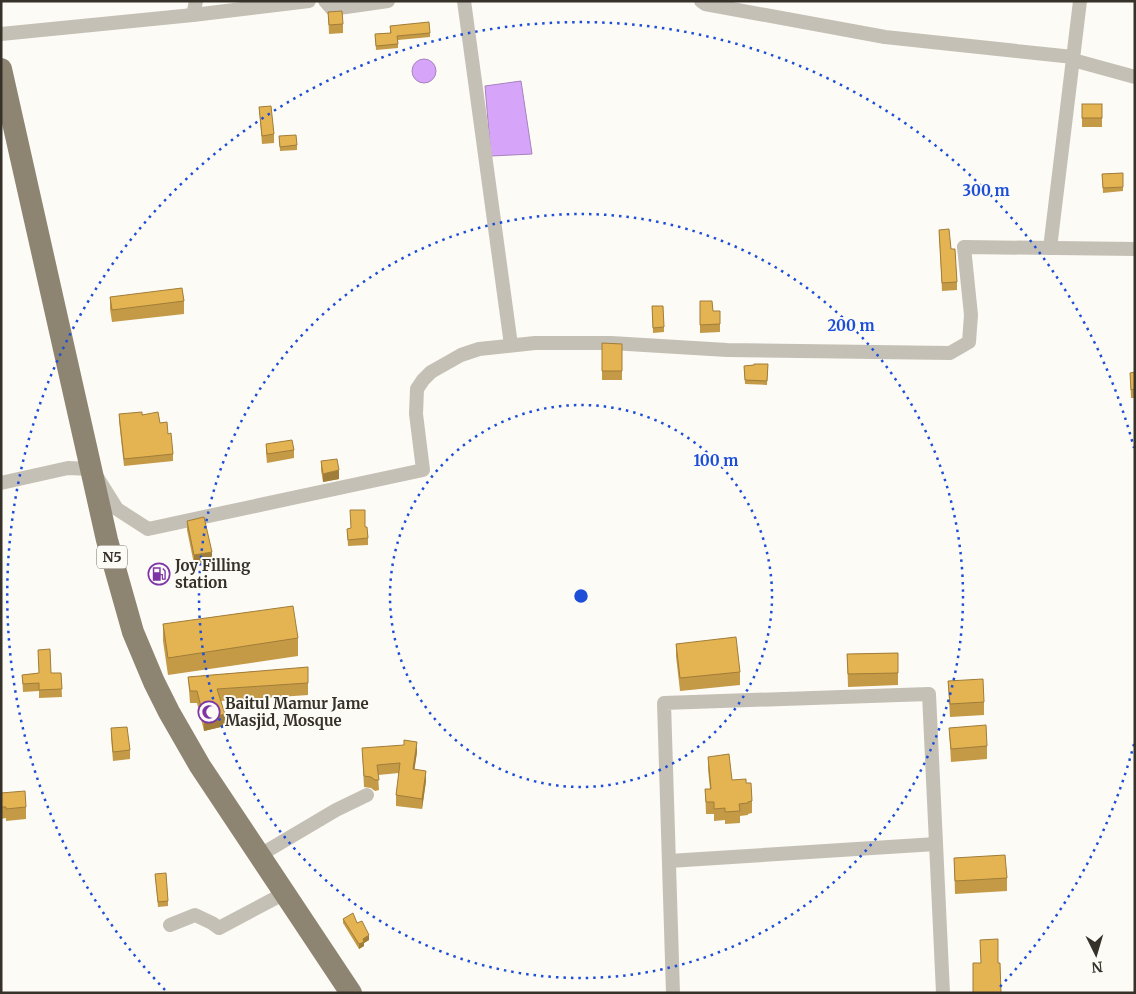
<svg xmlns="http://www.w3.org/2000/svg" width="1136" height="994" viewBox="0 0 1136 994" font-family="Merriweather,serif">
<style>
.water{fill:#d6a5fa;stroke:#a682bb}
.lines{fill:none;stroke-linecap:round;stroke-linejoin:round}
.minor{stroke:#c5c0b6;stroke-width:14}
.trunk{stroke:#8e8472;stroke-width:22}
.wall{fill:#c49a47}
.shaded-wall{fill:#a07d39}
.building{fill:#e4b352;stroke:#a07d39}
.ring{fill:none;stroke:#1d4ed8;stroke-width:2.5;stroke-dasharray:2.5 5}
.labels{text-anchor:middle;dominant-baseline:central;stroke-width:4;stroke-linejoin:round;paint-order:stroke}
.shield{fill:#fdfbf6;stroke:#726e66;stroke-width:1}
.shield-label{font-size:14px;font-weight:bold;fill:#363129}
.poi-label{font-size:15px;font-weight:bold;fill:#363129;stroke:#fdfbf6;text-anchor:start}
.centre{fill:#1d4ed8;stroke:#fdfbf6;stroke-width:2.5}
.ring-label{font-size:15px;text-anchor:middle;font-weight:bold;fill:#1d4ed8;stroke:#fdfbf6;stroke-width:4;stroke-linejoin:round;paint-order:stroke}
</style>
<rect width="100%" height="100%" fill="#fdfbf6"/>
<!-- water -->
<g class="water">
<circle cx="424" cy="71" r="12"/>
<polygon points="521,81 532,154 491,156 485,86"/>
</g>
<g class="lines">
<!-- minor -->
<g class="minor">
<polyline points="196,1 193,15 309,1"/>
<polyline points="325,1 332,9 388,1"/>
<polyline points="464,1 511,345"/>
<polyline points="701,1 705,4 885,37 1073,57"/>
<polyline points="1,34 193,15"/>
<polyline points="1073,60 1135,77"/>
<polyline points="1050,248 1080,1"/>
<polyline points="1,483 68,468 92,469 117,509 148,529 423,470 416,414 417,389 423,380 431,372 461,355 479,349 535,343 611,343 727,350 950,353 969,342 971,315 964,247 1135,249"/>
<polyline points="260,855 336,810 367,795"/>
<polyline points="669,861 936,844"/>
<polyline points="170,925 195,915 212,923 219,928 285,893"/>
<polyline points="673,993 664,703 929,694 943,993"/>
</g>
<!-- trunk -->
<polyline class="trunk" points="1,69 107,540 133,632 154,682 169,712 200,766 351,993"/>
</g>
<!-- wall -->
<g class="wall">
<polygon points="328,12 343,24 343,33 329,34"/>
<polygon points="390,26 430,33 430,37 398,40 398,48 376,50 375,34 390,33"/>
<rect x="1082" y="104" width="20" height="23"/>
<polygon points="259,107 274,134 274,143 262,144"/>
<polygon points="279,136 297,145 297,150 280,151"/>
<polygon points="1123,173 1123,191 1103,193 1102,174"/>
<polygon points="939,230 951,249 957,282 957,290 942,291"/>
<polygon points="110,297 184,301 184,314 112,322 110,309"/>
<polygon points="700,301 713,311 720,311 720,332 700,333"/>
<polygon points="652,306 664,327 664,332 653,333"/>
<polygon points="602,343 622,344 622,380 602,380"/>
<polygon points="768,364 767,385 745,384 744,366"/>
<polygon points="1135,372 1135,398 1131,398 1130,373"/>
<polygon points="119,414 142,415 160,423 168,434 173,454 173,461 124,466 119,421"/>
<polygon points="266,444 294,450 294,458 267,463 266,453"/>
<polygon points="321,461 339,479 323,482 321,470"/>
<polygon points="187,521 212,560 194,564 187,530"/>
<polygon points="365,527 368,538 368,545 348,546 347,529"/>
<polygon points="163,624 298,638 298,656 168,675 163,641"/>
<polygon points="676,644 740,672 740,685 680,691 676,656"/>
<polygon points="898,653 898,685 848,687 847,654"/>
<polygon points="308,667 308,695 220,701 225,726 204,731 197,703 190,703 188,677"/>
<polygon points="39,673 61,673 62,697 39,698 39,691 23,692 22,675"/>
<polygon points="948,681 984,702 984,715 950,717"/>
<polygon points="111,728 130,750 130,759 113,761 111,737"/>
<polygon points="949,728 987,746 987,759 951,762"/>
<polygon points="362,748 417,752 414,770 426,781 422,809 396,806 396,795 399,773 378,775 379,790 375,791 371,788 364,787"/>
<polygon points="708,757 732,780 746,783 752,801 752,813 748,814 748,815 740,816 740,823 725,824 725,820 714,821 714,814 706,814 705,789 710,789 708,769"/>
<polygon points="1,793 26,807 26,819 6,821 6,818 1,819"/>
<polygon points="954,858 1007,878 1007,891 955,894"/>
<polygon points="155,874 168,901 168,906 158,907"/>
<polygon points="343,919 357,923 369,940 364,943 364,946 359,949 343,923"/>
</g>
<!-- shaded-wall -->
<g class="shaded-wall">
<polygon points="339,470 339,479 323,482 323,474"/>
<polygon points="212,552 212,560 194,564 194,555"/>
<polygon points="225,714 225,726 204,731 204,719"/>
<polygon points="417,742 417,752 413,780 413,769"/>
<polygon points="426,771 426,781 422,809 422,799"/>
<polygon points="369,935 369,940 364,943 364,946 359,949 359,944 363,939"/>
</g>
<!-- building -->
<g class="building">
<polygon points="342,11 343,24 329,25 328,12"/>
<polygon points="429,22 430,33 397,36 398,44 376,46 375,34 391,33 390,26"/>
<rect x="1082" y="104" width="20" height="14"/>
<polygon points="271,106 274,134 262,136 259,107"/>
<polygon points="296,135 297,145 280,147 279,136"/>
<polygon points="1123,173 1123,187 1103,188 1102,174"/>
<polygon points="949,229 951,249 955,249 957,282 942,283 939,230"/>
<polygon points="182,288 184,301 112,310 110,297"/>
<polygon points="700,301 712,301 713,311 720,311 720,324 700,325"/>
<polygon points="652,306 663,306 664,327 653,328"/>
<polygon points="602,343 622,344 622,371 602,371"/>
<polygon points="754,364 768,364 767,381 745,380 744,366 754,365"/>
<polygon points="1135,372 1135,389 1131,390 1130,373"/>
<polygon points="142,412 142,415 158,412 160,423 167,422 168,434 171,433 173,454 124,459 119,414"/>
<polygon points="292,440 294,450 267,454 266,444"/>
<polygon points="337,459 339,470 323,474 321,461"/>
<polygon points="350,510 365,510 365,527 367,527 368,538 348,540 347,529 351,528"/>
<polygon points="204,517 212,552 194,555 187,521"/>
<polygon points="293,606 298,638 168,658 163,624"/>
<polygon points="736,637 740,672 680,678 676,644"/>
<polygon points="50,649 51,673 61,673 62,689 39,690 39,683 23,684 22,675 39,673 38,650"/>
<polygon points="898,653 898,673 848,674 847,654"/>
<polygon points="308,667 308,683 217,689 225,714 204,719 197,691 190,691 188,677"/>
<polygon points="983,679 984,702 950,704 948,681"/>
<polygon points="986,725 987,746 951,749 949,728"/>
<polygon points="127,727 130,750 113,752 111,728"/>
<polygon points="404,740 417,742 413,769 426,771 422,799 396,795 400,763 377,765 379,780 375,780 371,777 364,776 362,748 404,745"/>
<polygon points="729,754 732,780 746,779 746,783 751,783 752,801 748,802 748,803 739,804 740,811 725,812 725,808 714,809 714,802 706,802 705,789 711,789 708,757"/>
<polygon points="25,791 26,807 6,809 6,807 1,807 1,793"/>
<polygon points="1005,855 1007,878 955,881 954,858"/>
<polygon points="166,873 168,901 158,902 155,874"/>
<polygon points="353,913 357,923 362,921 369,935 363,939 364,942 359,944 343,919"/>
<polygon points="998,939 998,963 1000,963 1001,993 973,993 973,963 981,963 980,940"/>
</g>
<!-- distance rings -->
<g class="ring">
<circle cx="581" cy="596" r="191"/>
<circle cx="581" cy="596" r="382"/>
<path d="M1134 744A573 573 0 0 1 997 990M165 990A573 573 0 1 1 1134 448"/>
</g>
<!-- icons -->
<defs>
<g id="fuel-ring" transform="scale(1.125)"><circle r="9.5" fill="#fdfbf6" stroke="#7c34a7" stroke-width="1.5"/><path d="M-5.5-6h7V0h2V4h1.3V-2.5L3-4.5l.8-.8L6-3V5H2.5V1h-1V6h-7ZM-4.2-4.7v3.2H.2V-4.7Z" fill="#7c34a7"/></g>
<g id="mosque-ring" transform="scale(1.125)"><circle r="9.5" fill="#fdfbf6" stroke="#7c34a7" stroke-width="1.5"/><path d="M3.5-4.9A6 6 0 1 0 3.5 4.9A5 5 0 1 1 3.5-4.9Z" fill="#7c34a7"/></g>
</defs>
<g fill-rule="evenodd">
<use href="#fuel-ring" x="159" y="574"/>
<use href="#mosque-ring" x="209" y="712"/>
</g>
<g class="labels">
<!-- shield labels -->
<rect class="shield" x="97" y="545.5" width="30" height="23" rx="4"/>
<g class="shield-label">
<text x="112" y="557">N5</text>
</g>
<!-- poi labels -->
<g class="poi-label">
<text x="175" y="565">Joy Filling<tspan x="175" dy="17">station</tspan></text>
<text x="225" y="703">Baitul Mamur Jame<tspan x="225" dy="17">Masjid, Mosque</tspan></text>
</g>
</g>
<circle cx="581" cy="596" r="8" class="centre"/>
<g class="ring-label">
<text x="986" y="196">300 m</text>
<text x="851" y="331">200 m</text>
<text x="716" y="466">100 m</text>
</g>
<!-- border -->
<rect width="1136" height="994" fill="none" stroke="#363129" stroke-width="5"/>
<!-- north arrow -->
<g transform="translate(1096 954) rotate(175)" stroke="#fdfbf6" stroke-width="4" paint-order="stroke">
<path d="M0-4L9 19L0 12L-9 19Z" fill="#363129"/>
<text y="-8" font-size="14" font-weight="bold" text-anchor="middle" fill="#363129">N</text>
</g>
</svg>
